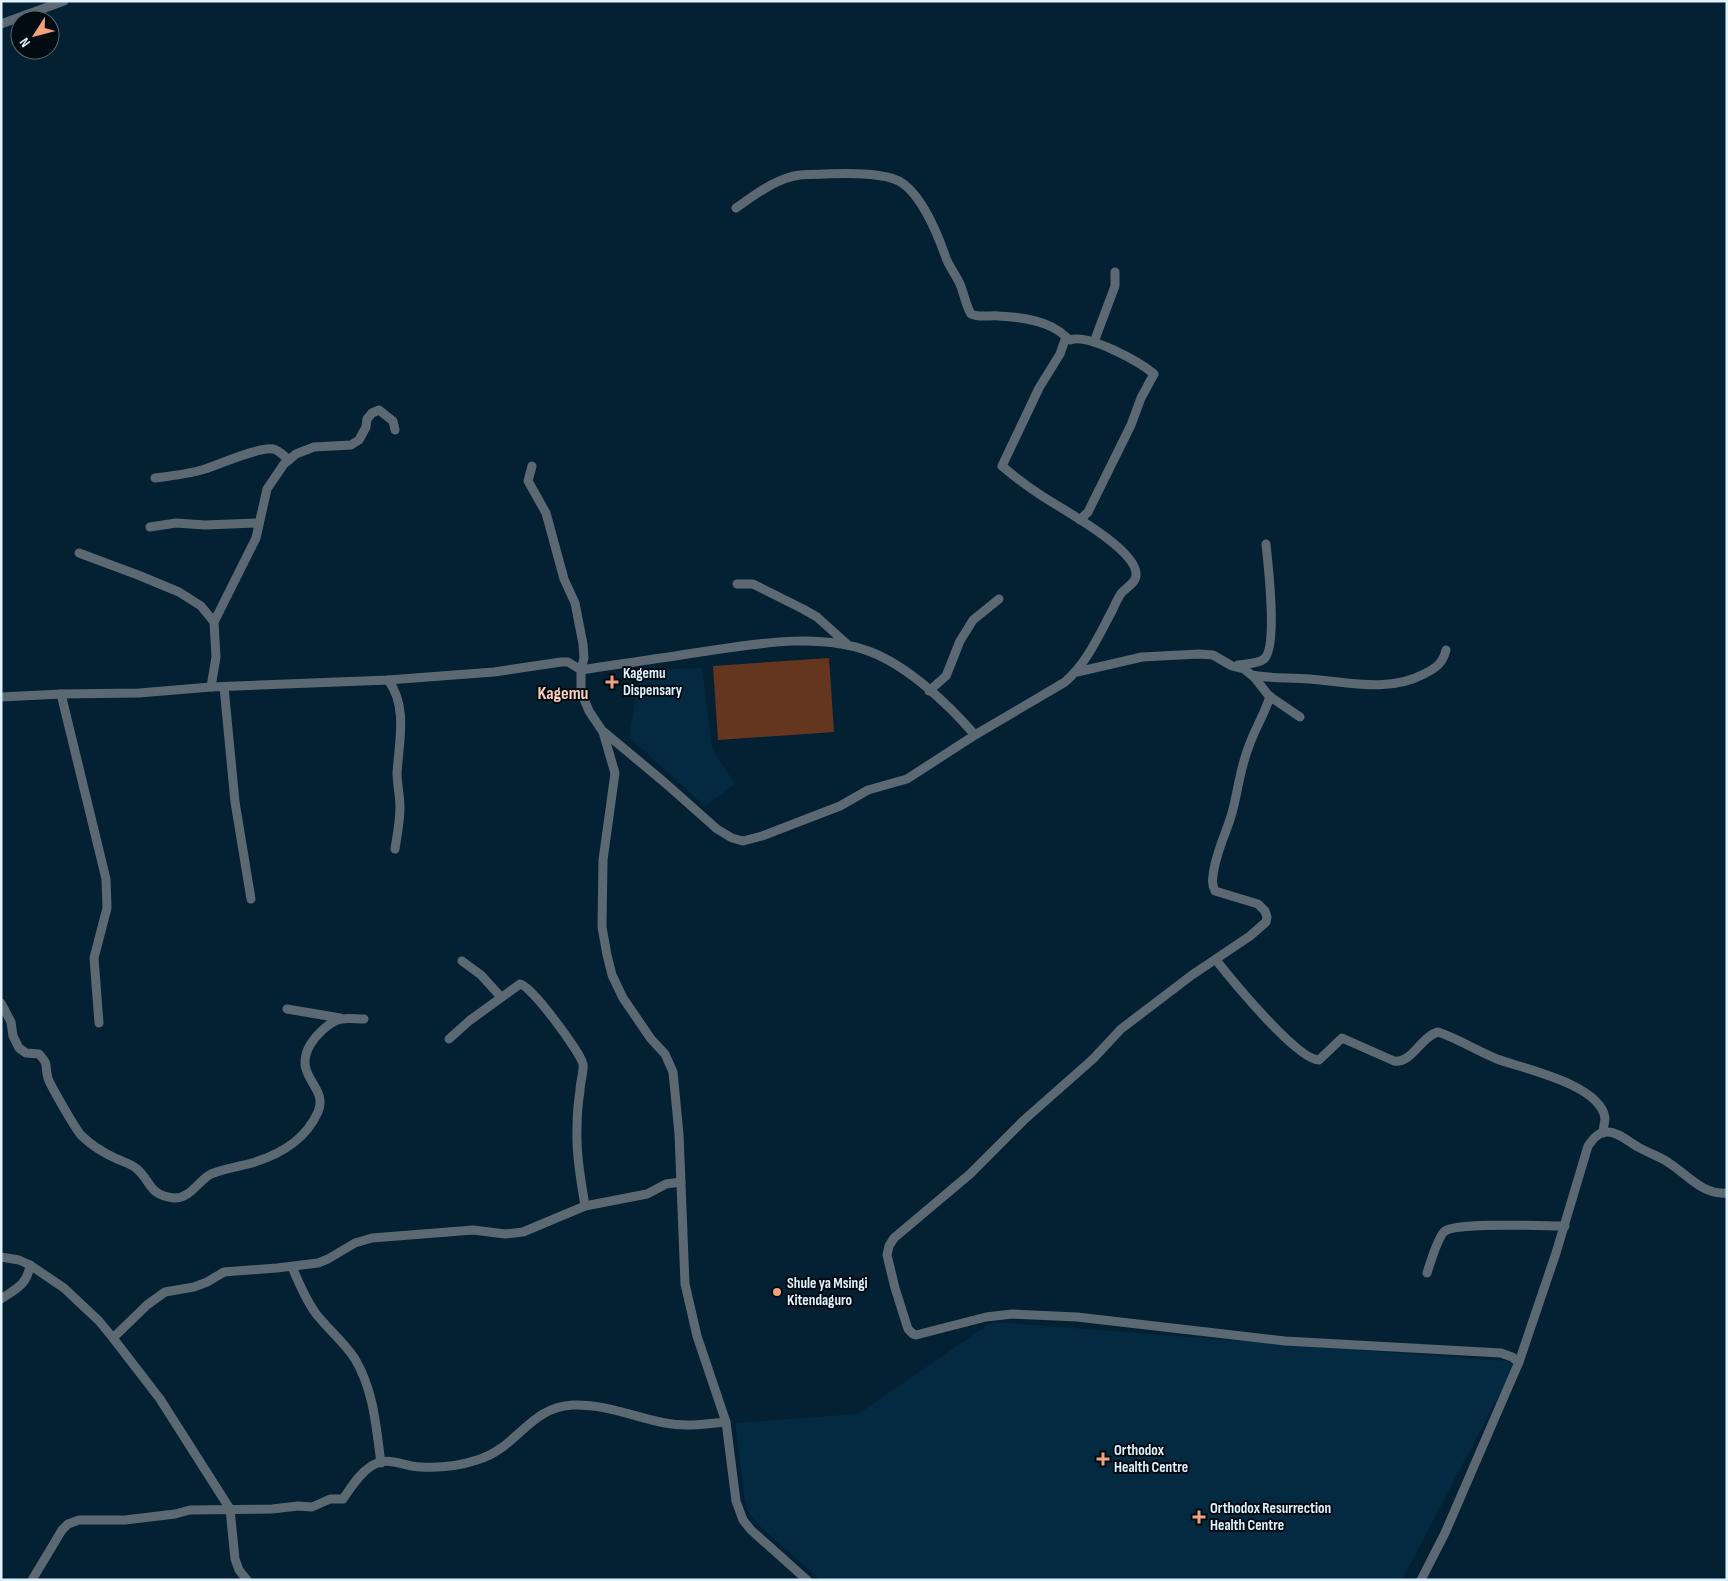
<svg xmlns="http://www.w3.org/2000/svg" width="1728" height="1581" viewBox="0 0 1728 1581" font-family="'Sofia Sans Condensed',sans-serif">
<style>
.built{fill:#042a42}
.pitch{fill:#643620}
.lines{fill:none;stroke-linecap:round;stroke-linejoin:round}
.minor{stroke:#5c6973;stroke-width:9}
.poi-dot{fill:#f1a17c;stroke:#020a12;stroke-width:2}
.labels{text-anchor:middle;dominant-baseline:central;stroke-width:4;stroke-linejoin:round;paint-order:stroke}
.poi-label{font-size:15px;font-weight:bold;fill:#e1f2ff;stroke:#020a12;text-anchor:start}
.quarter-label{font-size:18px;font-weight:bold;fill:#fdcfba;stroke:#020a12}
</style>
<rect width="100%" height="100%" fill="#042134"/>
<!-- built -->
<g class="built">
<polygon points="702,668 712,749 735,784 705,806 629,737 640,670"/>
<polygon points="992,1322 1516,1362 1402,1580 821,1580 761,1527 749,1513 744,1494 735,1423 858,1414"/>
</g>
<!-- pitch -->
<polygon class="pitch" points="829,658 834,732 718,740 713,666"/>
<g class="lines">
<!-- minor -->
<g class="minor">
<polyline points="1,24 64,1"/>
<path d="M1066,337L1070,340C1088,333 1140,362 1154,374L1141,398L1131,425L1088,512L1080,520"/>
<polyline points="1094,342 1115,286 1115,272"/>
<path d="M532,466L528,481L546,513L564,579L575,603L583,644L584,658L581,670C618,664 656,659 694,653C750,645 817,631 871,652C909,667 948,704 975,735"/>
<path d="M155,478C172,476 189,474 205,469C221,464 257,447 273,449C279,450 284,456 289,460"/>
<polyline points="150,527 176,523 205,525 259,523"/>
<polyline points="79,553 138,575 179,592 201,606 214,622"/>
<polyline points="737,584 753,584 803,609 817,617 848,645"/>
<path d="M1238,665C1245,664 1258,664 1264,659C1278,647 1268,564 1266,544"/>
<polyline points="1077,672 1142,657 1199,654 1213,655 1232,666 1244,669 1254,677 1269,696 1300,717"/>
<path d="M1252,675C1271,679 1290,677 1310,679C1348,682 1388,693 1424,674C1436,668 1443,663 1446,650"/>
<path d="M388,680C408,706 399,742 397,773C397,784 400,796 400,807C400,821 397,836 395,849"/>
<polyline points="211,687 216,657 214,622 256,538 267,489 284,464 296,454 314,447 351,445 359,440 366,427 367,419 372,413 379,410 393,421 395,430"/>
<polyline points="224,687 235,802 251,899"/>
<polyline points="929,691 946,676 960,641 973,620 999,599"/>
<polyline points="61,694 106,879 107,908 94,958 99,1023"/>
<path d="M1270,696C1265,714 1255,728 1249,746C1240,768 1238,791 1232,813C1226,834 1215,854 1213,876C1212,881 1213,887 1215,891L1258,904L1265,911L1267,917L1266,922L1250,936L1192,975L1121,1029L1093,1059L1024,1120L970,1174L894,1238L889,1246L887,1255L895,1288L908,1329L913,1334L916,1335L986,1317L1012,1314L1077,1317L1285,1341L1501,1353L1512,1357L1519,1362"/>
<polyline points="1,697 61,694 139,693 211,687 388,680 494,672 561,662 568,662 581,670 581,692 589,711 603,732 615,773 603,860 602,927 607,955 612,975 623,998 651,1039 665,1054 673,1072 679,1134 685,1284 697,1336 726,1422 736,1501 743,1520 751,1530 807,1580"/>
<path d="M604,732L664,782L717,829L732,838L743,841L762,836L840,806L868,790L907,779L975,735L1065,682C1087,663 1099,635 1113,609C1115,604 1117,600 1120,595C1124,588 1136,584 1136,575C1138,550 1062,509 1042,496C1028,487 1015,477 1002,466L1039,388L1060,354L1066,337C1050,320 1020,317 999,316C990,315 979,318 971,314C965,304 964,292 959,282C955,274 949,266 946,258C938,235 921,193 899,181C878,170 824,174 800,175C776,178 755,195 736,208"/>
<path d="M1216,960C1231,979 1297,1060 1319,1060L1342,1038L1394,1061C1412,1064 1421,1036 1438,1032C1459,1039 1477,1051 1497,1059C1524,1069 1600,1084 1605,1118C1605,1122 1603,1128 1603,1133"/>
<polyline points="462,961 481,975 501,997"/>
<path d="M1,1003L11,1022L13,1036L19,1048L26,1053L39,1054C50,1066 44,1064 48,1078C49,1083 77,1132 82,1136C92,1146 104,1153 117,1159C124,1162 131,1164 137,1169C152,1182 148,1195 174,1198C190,1199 199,1180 211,1174C223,1169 236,1167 248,1164C278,1156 305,1141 318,1112C329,1086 292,1077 310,1045C316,1035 330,1021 341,1019C348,1018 357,1019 364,1019"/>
<polyline points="287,1009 340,1018"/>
<path d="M449,1039L469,1021L520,984C531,985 580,1052 583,1064C584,1072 580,1082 580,1091C578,1103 577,1117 577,1129C576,1155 581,1180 585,1206"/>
<polyline points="1,1257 19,1260 30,1265 64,1288 99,1321 113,1338 160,1399 230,1509 235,1559 239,1570 247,1580"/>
<path d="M292,1267C299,1283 306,1301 317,1315C329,1330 344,1342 355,1359C374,1391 376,1427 381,1463"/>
<path d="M1427,1273C1430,1264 1438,1236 1445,1231C1458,1222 1544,1226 1565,1226"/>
<path d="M1,1299C17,1288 27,1285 30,1265"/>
<polyline points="113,1338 147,1305 165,1292 194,1287 207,1282 224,1272 277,1268 318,1263 328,1259 355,1243 372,1238 473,1230 505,1234 523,1232 585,1206 647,1194 666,1184 681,1182"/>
<path d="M32,1580L62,1530L68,1524L79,1520H125L175,1514L190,1510L272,1509L298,1506L312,1507L330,1499H343C351,1488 358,1475 370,1467C388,1454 402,1467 421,1467C439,1468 459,1466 477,1460C518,1448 529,1407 573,1405C606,1404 634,1417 665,1423C685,1427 706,1424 726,1422"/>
<path d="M1421,1580L1445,1533L1519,1362L1556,1253L1588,1146C1593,1139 1597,1133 1606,1132C1617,1131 1629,1142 1638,1147C1648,1153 1659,1156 1669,1163C1688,1175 1702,1195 1727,1193"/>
</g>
</g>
<!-- markers -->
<g class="poi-dot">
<path d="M609.5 674.5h5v5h5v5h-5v5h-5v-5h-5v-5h5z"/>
<circle cx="777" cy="1292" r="5"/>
<path d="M1100.5 1451.5h5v5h5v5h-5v5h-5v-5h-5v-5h5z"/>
<path d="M1196.5 1509.5h5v5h5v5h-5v5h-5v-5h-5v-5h5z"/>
</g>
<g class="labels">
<!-- poi labels -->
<g class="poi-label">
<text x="623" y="673">Kagemu<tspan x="623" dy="17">Dispensary</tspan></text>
<text x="787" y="1283">Shule ya Msingi<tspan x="787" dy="17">Kitendaguro</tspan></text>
<text x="1114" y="1450">Orthodox<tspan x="1114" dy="17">Health Centre</tspan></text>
<text x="1210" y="1508">Orthodox Resurrection<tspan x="1210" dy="17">Health Centre</tspan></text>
</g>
<!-- quarter labels -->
<g class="quarter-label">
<text x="563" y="693">Kagemu</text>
</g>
</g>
<!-- border -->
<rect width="1728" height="1581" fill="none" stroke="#e1f2ff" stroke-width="5"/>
<!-- north arrow -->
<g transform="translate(35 35) rotate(234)"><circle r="24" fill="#020a12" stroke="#5b6771"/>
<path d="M0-4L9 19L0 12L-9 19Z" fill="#f1a17c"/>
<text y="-8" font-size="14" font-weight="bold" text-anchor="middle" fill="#e1f2ff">N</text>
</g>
</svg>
